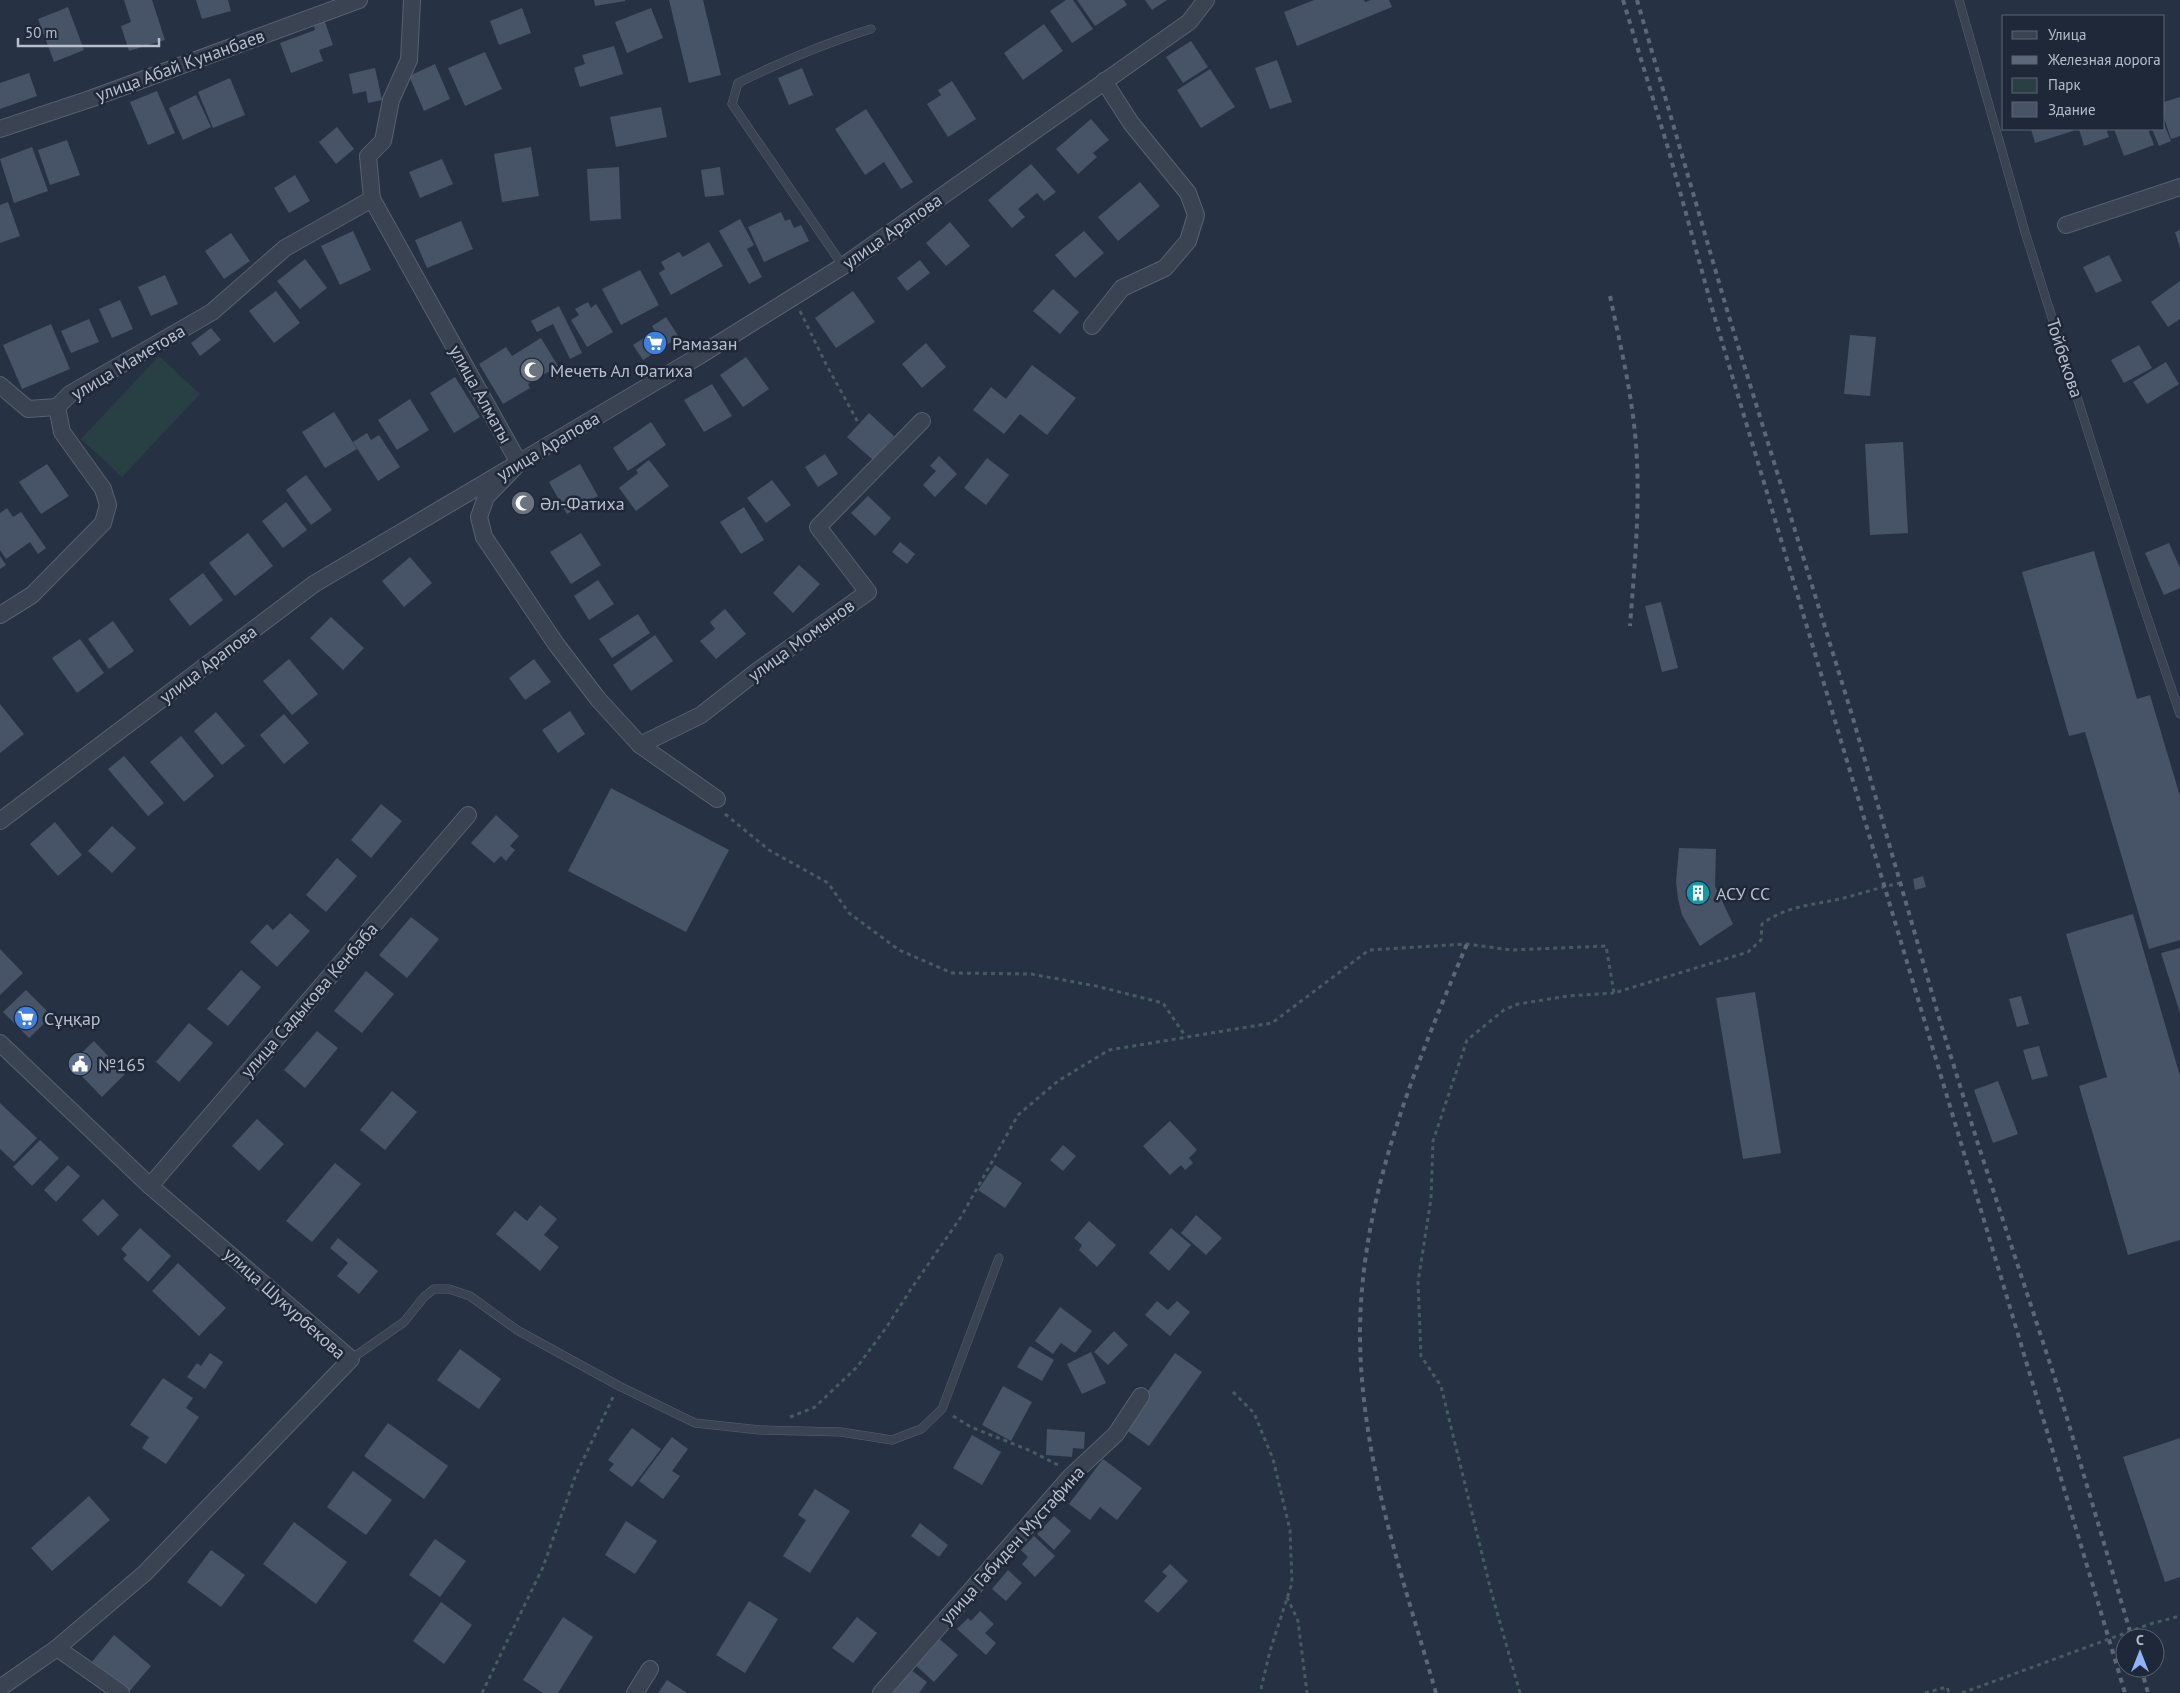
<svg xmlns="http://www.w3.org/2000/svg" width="2180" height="1693" viewBox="0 0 2180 1693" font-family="'PT Sans',sans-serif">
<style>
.green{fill:#283f44}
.building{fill:#475367}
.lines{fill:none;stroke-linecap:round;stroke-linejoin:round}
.lane-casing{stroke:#586170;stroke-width:9}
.street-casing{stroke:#586170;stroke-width:18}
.path{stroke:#465c60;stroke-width:3;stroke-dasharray:4 4;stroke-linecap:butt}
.lane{stroke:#3a4352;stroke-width:8}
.street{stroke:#3a4352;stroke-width:16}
.rail{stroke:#5c6779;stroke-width:4;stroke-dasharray:5 5;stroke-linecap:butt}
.path-bridge{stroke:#465c60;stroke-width:3;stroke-dasharray:4 4;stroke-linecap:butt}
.labels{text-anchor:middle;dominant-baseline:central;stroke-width:5;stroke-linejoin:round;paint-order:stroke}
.street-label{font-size:18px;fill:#b7becc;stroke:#1f2838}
.poi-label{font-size:18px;fill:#b7becc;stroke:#1f2838;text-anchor:start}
</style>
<rect width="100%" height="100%" fill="#263143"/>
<!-- green -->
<polygon class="green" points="159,356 200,394 122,477 81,439"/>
<!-- building -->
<g class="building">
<polygon points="124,0 152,0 165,40 129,51 121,26 131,22"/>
<polygon points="196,0 228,0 231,11 202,19"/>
<polygon points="594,0 625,0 625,1 595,6"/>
<polygon points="669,0 703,0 721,75 689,83"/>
<polygon points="1066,0 1073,0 1093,29 1072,43 1050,11"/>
<polygon points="1077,0 1124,0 1127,5 1095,26"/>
<polygon points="1145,0 1167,0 1152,10"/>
<polygon points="1314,0 1364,0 1365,2 1371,0 1389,0 1392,7 1297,46 1284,12"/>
<polygon points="68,7 84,50 54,62 38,19"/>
<polygon points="522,8 531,33 499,45 490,21"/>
<polygon points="651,8 663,38 627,53 615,22"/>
<polygon points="324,19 333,45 319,50 323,61 291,73 280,43 315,30 313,23"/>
<polygon points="1044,24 1063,51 1023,80 1004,53"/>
<polygon points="1191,41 1208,67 1183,83 1166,57"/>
<polygon points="614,46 623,74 580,87 574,68 585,64 582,55"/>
<polygon points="485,52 502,89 465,106 448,68"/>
<polygon points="1277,60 1292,102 1270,109 1255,68"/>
<polygon points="435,64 450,99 424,111 409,76"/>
<polygon points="375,68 382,100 368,103 366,91 353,94 349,74"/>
<polygon points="802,68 813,95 789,105 778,78"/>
<polygon points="1210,69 1235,107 1201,128 1177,90"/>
<polygon points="29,73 37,96 0,109 0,83"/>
<polygon points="230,78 245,115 213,128 198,92"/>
<polygon points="952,81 976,119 948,137 927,104 941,95 938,90"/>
<polygon points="157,91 175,133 148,145 130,102"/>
<polygon points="196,95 211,127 183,140 169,108"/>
<polygon points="2180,97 2180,136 2171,139 2164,118 2164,102"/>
<polygon points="661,107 667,137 616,147 610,117"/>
<polygon points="866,109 913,182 901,189 884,162 865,175 835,129"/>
<polygon points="1091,119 1109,140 1093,153 1097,157 1078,174 1056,149"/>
<polygon points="2164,124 2171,141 2159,146 2152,129 2164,129"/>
<polygon points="337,127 354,149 336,164 319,142"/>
<polygon points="2031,129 2073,129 2073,131 2035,143"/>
<polygon points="2079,129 2106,129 2109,137 2084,146"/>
<polygon points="2114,129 2148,129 2154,145 2124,156"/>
<polygon points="67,140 80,175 50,185 38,150"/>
<polygon points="32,147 48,191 14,203 0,159"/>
<polygon points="531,147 539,196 502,202 494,154"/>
<polygon points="442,159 453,184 420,198 409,172"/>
<polygon points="1031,164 1056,192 1044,201 1037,193 1018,209 1025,217 1012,228 988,200"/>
<polygon points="619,167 621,219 590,221 587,169"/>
<polygon points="720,167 724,195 705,197 701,170"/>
<polygon points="295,175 310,201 289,213 274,188"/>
<polygon points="1140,182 1160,206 1118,241 1098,217"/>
<polygon points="8,202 20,236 0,243 0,205"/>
<polygon points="781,212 785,221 790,219 794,228 801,225 809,241 764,262 748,227"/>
<polygon points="740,219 754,245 747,249 762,277 749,284 719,231"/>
<polygon points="461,221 473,249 427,268 415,240"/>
<polygon points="950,222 970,246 946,266 926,243"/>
<polygon points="2180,230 2180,248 2175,232"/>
<polygon points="353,231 371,270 340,285 321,246"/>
<polygon points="1084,231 1104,253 1075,278 1055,255"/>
<polygon points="231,233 250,261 224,279 205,251"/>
<polygon points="709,242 723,266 671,295 659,273 665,269 661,262 679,252 683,257"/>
<polygon points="2109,255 2122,281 2096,293 2083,267"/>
<polygon points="305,259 327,288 300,309 277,281"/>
<polygon points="920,260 930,273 907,291 897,278"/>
<polygon points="640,270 659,305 621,325 602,289"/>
<polygon points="165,275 178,304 151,316 138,287"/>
<polygon points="2180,281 2180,319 2168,327 2151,302"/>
<polygon points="1053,289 1079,312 1060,334 1033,311"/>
<polygon points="276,291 300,323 274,343 249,311"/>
<polygon points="853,291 875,322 836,348 815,318"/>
<polygon points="120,300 133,329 112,338 99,309"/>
<polygon points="588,302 591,308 596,304 613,332 587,347 571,320 579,315 575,309"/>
<polygon points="559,306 582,353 570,359 553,324 537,332 531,321"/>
<polygon points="666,317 679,337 643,360 633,345 655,331 652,326"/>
<polygon points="89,319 99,342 71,353 61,331"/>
<polygon points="51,324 70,369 22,389 3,345"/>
<polygon points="211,328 221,340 200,356 191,343"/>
<polygon points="1850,335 1876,337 1870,396 1844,394"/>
<polygon points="541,338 558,366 528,384 530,388 503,404 479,364 506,347 512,356"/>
<polygon points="926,343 946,367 922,388 902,364"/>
<polygon points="2139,345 2152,368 2124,383 2111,360"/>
<polygon points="746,357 769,389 743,407 720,375"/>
<polygon points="2166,362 2179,384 2147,404 2133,382"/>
<polygon points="1032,365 1076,398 1047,435 1020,414 1004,434 973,410 991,387 1006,399"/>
<polygon points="455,377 480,417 454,433 430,393"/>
<polygon points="712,384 732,416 704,432 684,400"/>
<polygon points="410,399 429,430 397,450 378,420"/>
<polygon points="334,412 357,449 325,468 302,432"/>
<polygon points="869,413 894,436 873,460 847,437"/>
<polygon points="651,422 666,445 628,471 613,448"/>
<polygon points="367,433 371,440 379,435 400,467 378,481 353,442"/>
<polygon points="1903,442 1908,533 1870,535 1865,444"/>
<polygon points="825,454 838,474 818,487 805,467"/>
<polygon points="939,456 957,474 935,497 923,485 936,471 930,466"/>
<polygon points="987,458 1009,475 986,505 964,488"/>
<polygon points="649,460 669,486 636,511 619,488 638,473 636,470"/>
<polygon points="47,464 69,496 41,514 19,482"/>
<polygon points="580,464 598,496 567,514 549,482"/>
<polygon points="306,475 332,510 311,525 286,490"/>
<polygon points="772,480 791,505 766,523 747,498"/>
<polygon points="868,496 891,518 875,536 851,513"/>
<polygon points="286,502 307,530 283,548 262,521"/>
<polygon points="744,507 764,540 741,554 720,522"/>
<polygon points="7,508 13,517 21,512 46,548 38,554 30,542 6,559 0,550 0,513"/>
<polygon points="248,533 273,566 235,596 209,563"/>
<polygon points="581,533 601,565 571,584 550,552"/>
<polygon points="900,542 915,554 907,564 892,552"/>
<polygon points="2169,543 2180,568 2180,588 2164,595 2145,553"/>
<polygon points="2094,551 2137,699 2150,695 2180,796 2180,940 2149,949 2085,732 2069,736 2022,572"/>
<polygon points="0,556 6,565 0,569"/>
<polygon points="410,557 432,583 404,607 382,581"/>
<polygon points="799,565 820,584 793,613 773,593"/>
<polygon points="203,573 223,600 190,626 169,599"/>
<polygon points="598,580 614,604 589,620 574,596"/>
<polygon points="1661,602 1678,668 1662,672 1645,606"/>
<polygon points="725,609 746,634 716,659 700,641 715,629 710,622"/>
<polygon points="638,614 650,633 612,658 599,639"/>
<polygon points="331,617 364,648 343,670 310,638"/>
<polygon points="113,621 134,651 109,669 88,639"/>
<polygon points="655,635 673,661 631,691 613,665"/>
<polygon points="80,639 104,673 77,693 52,658"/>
<polygon points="289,659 318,694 292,715 263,681"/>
<polygon points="534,659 551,682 525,700 509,678"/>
<polygon points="0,704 24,734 0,753"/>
<polygon points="570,711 585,734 558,753 542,730"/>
<polygon points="216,712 245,746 222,765 194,731"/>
<polygon points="284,714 309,743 284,764 260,735"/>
<polygon points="181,736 214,776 184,802 150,762"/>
<polygon points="124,756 164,803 148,816 108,769"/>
<polygon points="611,788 729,850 686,932 568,871"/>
<polygon points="381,804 402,821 371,858 351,840"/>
<polygon points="496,815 519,836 510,846 515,850 506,861 501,856 494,863 471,843"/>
<polygon points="55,822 82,855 58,876 30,844"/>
<polygon points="112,826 136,848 112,873 88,851"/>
<polygon points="1679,848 1716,849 1715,886 1733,924 1700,946 1682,915 1678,899 1676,882"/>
<polygon points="337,858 357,876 326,912 306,895"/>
<polygon points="1923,876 1926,887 1915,890 1913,879"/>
<polygon points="290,913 310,931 277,967 250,942 267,924 273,930"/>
<polygon points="2133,914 2180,1076 2180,1240 2128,1255 2079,1086 2107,1077 2066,934"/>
<polygon points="411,917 439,939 407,978 379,955"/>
<polygon points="2180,948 2180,1013 2161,953"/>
<polygon points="0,949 23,973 0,995"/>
<polygon points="241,970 261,987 228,1026 207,1009"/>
<polygon points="366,971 394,994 362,1033 334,1011"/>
<polygon points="26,990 52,1016 29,1038 3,1012"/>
<polygon points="1755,992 1781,1153 1743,1159 1716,998"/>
<polygon points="2021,996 2029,1024 2017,1027 2009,999"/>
<polygon points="189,1023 213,1043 179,1082 156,1062"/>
<polygon points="317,1031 338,1048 305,1088 284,1070"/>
<polygon points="94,1041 125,1074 102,1097 70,1064"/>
<polygon points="2039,1046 2048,1076 2032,1080 2023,1050"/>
<polygon points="1998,1081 2018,1134 1993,1143 1974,1090"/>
<polygon points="392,1091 417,1112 385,1150 360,1130"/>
<polygon points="0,1103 37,1138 14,1162 0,1149"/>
<polygon points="257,1119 284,1144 259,1171 232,1146"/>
<polygon points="1170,1121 1197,1150 1189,1158 1193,1163 1185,1170 1181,1165 1170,1175 1143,1146"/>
<polygon points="40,1140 59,1158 32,1186 13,1167"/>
<polygon points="1063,1145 1076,1156 1063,1171 1050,1160"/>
<polygon points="335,1163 361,1184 312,1242 286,1221"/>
<polygon points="68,1165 80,1176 56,1202 44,1190"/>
<polygon points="995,1165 1022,1183 1005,1208 978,1190"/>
<polygon points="103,1199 119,1215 98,1236 82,1220"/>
<polygon points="540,1205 557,1219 544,1235 559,1247 540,1271 496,1234 515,1211 527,1221"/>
<polygon points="1196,1215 1222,1238 1206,1255 1181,1233"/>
<polygon points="1089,1221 1116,1245 1097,1267 1079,1250 1082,1245 1074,1238"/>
<polygon points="140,1228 171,1256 148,1282 123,1259 127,1255 121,1249"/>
<polygon points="1171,1228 1191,1245 1169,1271 1149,1253"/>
<polygon points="338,1238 378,1271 359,1294 337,1276 348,1263 330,1248"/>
<polygon points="178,1263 226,1308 199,1336 152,1291"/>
<polygon points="1157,1301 1168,1310 1177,1301 1190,1312 1170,1336 1145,1315"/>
<polygon points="1060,1307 1092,1331 1075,1353 1061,1343 1053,1354 1035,1341"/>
<polygon points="1114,1331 1128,1345 1108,1365 1094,1352"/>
<polygon points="1030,1346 1054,1360 1042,1381 1017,1367"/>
<polygon points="460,1349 501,1379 479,1409 437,1380"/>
<polygon points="1091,1352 1106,1383 1082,1394 1067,1364"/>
<polygon points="210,1353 223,1362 205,1389 187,1377 197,1363 201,1366"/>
<polygon points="1175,1353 1202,1372 1149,1446 1122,1427"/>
<polygon points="163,1378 193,1398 186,1408 199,1417 166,1464 142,1448 149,1437 130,1425"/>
<polygon points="1003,1386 1032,1402 1011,1441 982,1425"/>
<polygon points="388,1423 448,1466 424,1499 364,1456"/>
<polygon points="632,1428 661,1449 632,1487 609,1470 614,1464 608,1460"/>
<polygon points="1047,1429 1085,1432 1084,1449 1073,1448 1072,1457 1046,1455"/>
<polygon points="972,1435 1001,1452 982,1485 953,1468"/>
<polygon points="672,1437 688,1449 672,1471 680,1476 663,1499 639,1481"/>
<polygon points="2180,1438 2180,1577 2165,1582 2123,1457"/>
<polygon points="1103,1459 1142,1488 1117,1520 1100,1507 1090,1520 1069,1504"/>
<polygon points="353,1471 392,1500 366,1535 327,1507"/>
<polygon points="815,1489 850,1511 810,1573 783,1556 806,1520 798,1515"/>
<polygon points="89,1496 110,1520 52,1571 31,1548"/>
<polygon points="1054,1516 1071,1531 1054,1550 1037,1534"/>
<polygon points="626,1521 657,1541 635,1574 605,1555"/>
<polygon points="294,1522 347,1562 316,1604 263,1564"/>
<polygon points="920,1523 948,1545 939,1557 911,1536"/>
<polygon points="1034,1536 1055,1556 1035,1577 1022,1564 1028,1557 1021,1550"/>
<polygon points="435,1539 466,1561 440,1597 409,1575"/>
<polygon points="211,1550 245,1575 221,1607 187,1582"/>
<polygon points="1170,1564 1188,1581 1158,1613 1144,1601 1167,1576 1162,1572"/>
<polygon points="1008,1570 1022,1583 1006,1601 992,1589"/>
<polygon points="749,1601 778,1619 745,1673 716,1655"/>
<polygon points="441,1602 472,1625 444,1664 413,1641"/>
<polygon points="980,1611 994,1624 985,1633 996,1643 986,1655 957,1629 968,1618 971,1621"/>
<polygon points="563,1617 593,1637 558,1693 543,1693 523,1680"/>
<polygon points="857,1617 877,1633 853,1663 832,1648"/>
<polygon points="114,1635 151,1666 128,1693 91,1663"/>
<polygon points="936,1636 958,1655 934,1682 912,1662"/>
<polygon points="907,1667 927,1682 919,1693 888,1693"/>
<polygon points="667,1680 687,1693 658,1693"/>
</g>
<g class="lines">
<!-- lane casing -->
<g class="lane-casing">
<g id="lane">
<polyline points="1959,0 2025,232 2136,584 2180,714"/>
<path d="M843,266L732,104L738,83C781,62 825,43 871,29"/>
<polyline points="351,1359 404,1322 424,1297 434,1289 449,1289 470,1296 517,1330 619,1386 695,1423 760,1430 841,1432 892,1440 921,1429 942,1409 999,1258"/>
</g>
</g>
<!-- street casing -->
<g class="street-casing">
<g id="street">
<polyline points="412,0 409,60 391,100 383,141 368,156 372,199 519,463 486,497 479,517 484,537 556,644 598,699 640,745 717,799"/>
<polyline points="0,129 90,99 359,0"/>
<polyline points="2066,225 2180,187"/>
<polyline points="1092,326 1122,288 1165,268 1188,241 1196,215 1188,193 1131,123 1104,81"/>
<polyline points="0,385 28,409 57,407"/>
<polyline points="0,615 32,595 103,523 108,505 103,489 62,432 57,407 70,394 212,312 285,248 372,199"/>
<polyline points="640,745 701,715 756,672 868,592 818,527 922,421"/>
<polyline points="0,821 314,584 699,356 843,266 1189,22 1206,0"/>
<polyline points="0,1043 150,1186 351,1359 145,1573 57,1648 0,1688"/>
<polyline points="150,1186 468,815"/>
<polyline points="57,1648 121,1693"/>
<polyline points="635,1693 650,1669"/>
<polyline points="881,1693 1071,1476 1116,1434 1141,1396"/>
</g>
</g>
<!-- path -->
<g class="path">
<polyline points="800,311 826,364 859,424"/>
<polyline points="725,814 769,850 828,883 849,913 899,950 952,973 1031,974 1096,986 1163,1003 1186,1037"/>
<polyline points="1233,1392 1254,1413 1273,1459 1290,1530 1292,1583 1270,1651 1260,1693"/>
<polyline points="953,1416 971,1427 1031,1451 1058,1465"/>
<path d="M790,1417L815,1407L857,1367L886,1328L911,1289L961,1217L1018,1115L1058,1081L1109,1050L1272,1023L1369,950L1467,944L1511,950L1606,946L1614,993L1748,952L1761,940L1762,924C1786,906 1812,905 1840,899C1860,894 1880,887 1901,883"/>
<polyline points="1287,1597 1298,1621 1307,1693"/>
<polyline points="2150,1624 2180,1616"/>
<polyline points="482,1693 543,1567 575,1477 613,1397"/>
<polyline points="1520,1693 1491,1591 1441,1386 1421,1356 1418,1282 1431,1199 1433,1141 1467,1040 1504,1010 1518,1004 1568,996 1614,993"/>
<polyline points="1925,1693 1947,1687 1949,1693"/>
</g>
<!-- lane -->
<use href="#lane" class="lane"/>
<!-- street -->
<use href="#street" class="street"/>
<!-- rail -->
<g class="rail">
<polyline points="1623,0 1668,148 1714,315 2125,1693"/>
<polyline points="1637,0 1727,310 1852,715 1940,1021 1978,1144 2059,1391 2132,1638"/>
<path d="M1610,296C1619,339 1629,381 1634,424C1642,491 1635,559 1630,626"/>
<polyline points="2141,1668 2148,1693"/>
<path d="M1436,1693C1402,1575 1360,1456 1360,1332C1361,1195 1415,1067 1467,944"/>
</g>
<!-- path-bridge -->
<polyline class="path-bridge" points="1962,1693 2150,1624"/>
</g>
<!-- icons -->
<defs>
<g id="supermarket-disc" transform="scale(1.25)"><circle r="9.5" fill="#3f7fe0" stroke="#1f2838"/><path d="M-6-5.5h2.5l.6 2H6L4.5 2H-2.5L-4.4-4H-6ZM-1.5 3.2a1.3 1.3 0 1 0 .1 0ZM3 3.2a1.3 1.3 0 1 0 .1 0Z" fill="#fff"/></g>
<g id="mosque-disc" transform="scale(1.25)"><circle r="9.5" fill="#6b7280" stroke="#1f2838"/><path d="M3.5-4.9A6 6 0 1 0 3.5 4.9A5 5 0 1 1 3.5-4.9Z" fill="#fff"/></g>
<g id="building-disc" transform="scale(1.25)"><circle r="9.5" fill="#0f9aa8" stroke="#1f2838"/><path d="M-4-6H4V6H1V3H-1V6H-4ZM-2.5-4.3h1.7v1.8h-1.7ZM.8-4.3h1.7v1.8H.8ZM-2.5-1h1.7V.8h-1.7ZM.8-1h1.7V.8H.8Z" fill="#fff"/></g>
<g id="civic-disc" transform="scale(1.25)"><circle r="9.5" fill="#5c6f8a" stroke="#1f2838"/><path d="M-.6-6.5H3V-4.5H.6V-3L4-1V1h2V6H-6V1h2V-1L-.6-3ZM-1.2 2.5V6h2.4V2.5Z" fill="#fff"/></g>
</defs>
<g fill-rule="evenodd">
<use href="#supermarket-disc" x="655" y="343"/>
<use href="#mosque-disc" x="532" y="370"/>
<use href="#mosque-disc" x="523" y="503"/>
<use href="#building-disc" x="1698" y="893"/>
<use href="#supermarket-disc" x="26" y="1018"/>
<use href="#civic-disc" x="80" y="1064"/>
</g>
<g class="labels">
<!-- street labels -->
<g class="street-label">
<text transform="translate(180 65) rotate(-20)">улица Абай Кунанбаев</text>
<text transform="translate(892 231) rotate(-35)">улица Арапова</text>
<text transform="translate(2065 358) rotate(72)">Тойбекова</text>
<text transform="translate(128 362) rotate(-31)">улица Маметова</text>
<text transform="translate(481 394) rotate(61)">улица Алматы</text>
<text transform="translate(548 446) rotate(-31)">улица Арапова</text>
<text transform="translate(801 640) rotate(-36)">улица Момынов</text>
<text transform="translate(208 664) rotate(-37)">улица Арапова</text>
<text transform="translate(309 1000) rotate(-49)">улица Садыкова Кенбаба</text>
<text transform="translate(285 1303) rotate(42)">улица Шукурбекова</text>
<text transform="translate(1012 1545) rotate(-48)">улица Габиден Мустафина</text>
</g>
<!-- poi labels -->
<g class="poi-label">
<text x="672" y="343">Рамазан</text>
<text x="550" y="370">Мечеть Ал Фатиха</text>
<text x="540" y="503">Әл-Фатиха</text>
<text x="1716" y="893">АСУ СС</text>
<text x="44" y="1018">Сұңқар</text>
<text x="98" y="1064">№165</text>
</g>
</g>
<!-- legend -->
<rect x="2002" y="15" width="162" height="115" fill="#1f2838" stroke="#5c6473"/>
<rect x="2012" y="31" width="25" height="8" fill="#3a4352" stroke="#5c6473"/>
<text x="2048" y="40" font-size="15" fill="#b7becc">Улица</text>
<rect x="2012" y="56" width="25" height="8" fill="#5c6779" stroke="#5c6473"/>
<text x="2048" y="65" font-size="15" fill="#b7becc">Железная дорога</text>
<rect x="2012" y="78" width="25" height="15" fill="#283f44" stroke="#5c6473"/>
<text x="2048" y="90" font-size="15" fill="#b7becc">Парк</text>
<rect x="2012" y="102" width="25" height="15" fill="#475367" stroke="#5c6473"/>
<text x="2048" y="115" font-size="15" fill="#b7becc">Здание</text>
<!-- north arrow -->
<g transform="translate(2140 1653)"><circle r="24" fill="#1f2838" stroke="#5c6473"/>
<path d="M0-4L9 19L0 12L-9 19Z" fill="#8eb3fa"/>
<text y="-8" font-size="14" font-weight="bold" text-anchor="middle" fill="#b7becc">С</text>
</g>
<!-- scale -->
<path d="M18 38v8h141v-8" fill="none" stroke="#b7becc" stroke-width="2.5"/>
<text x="25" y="38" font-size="15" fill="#b7becc" stroke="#1f2838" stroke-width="4" paint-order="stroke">50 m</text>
</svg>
